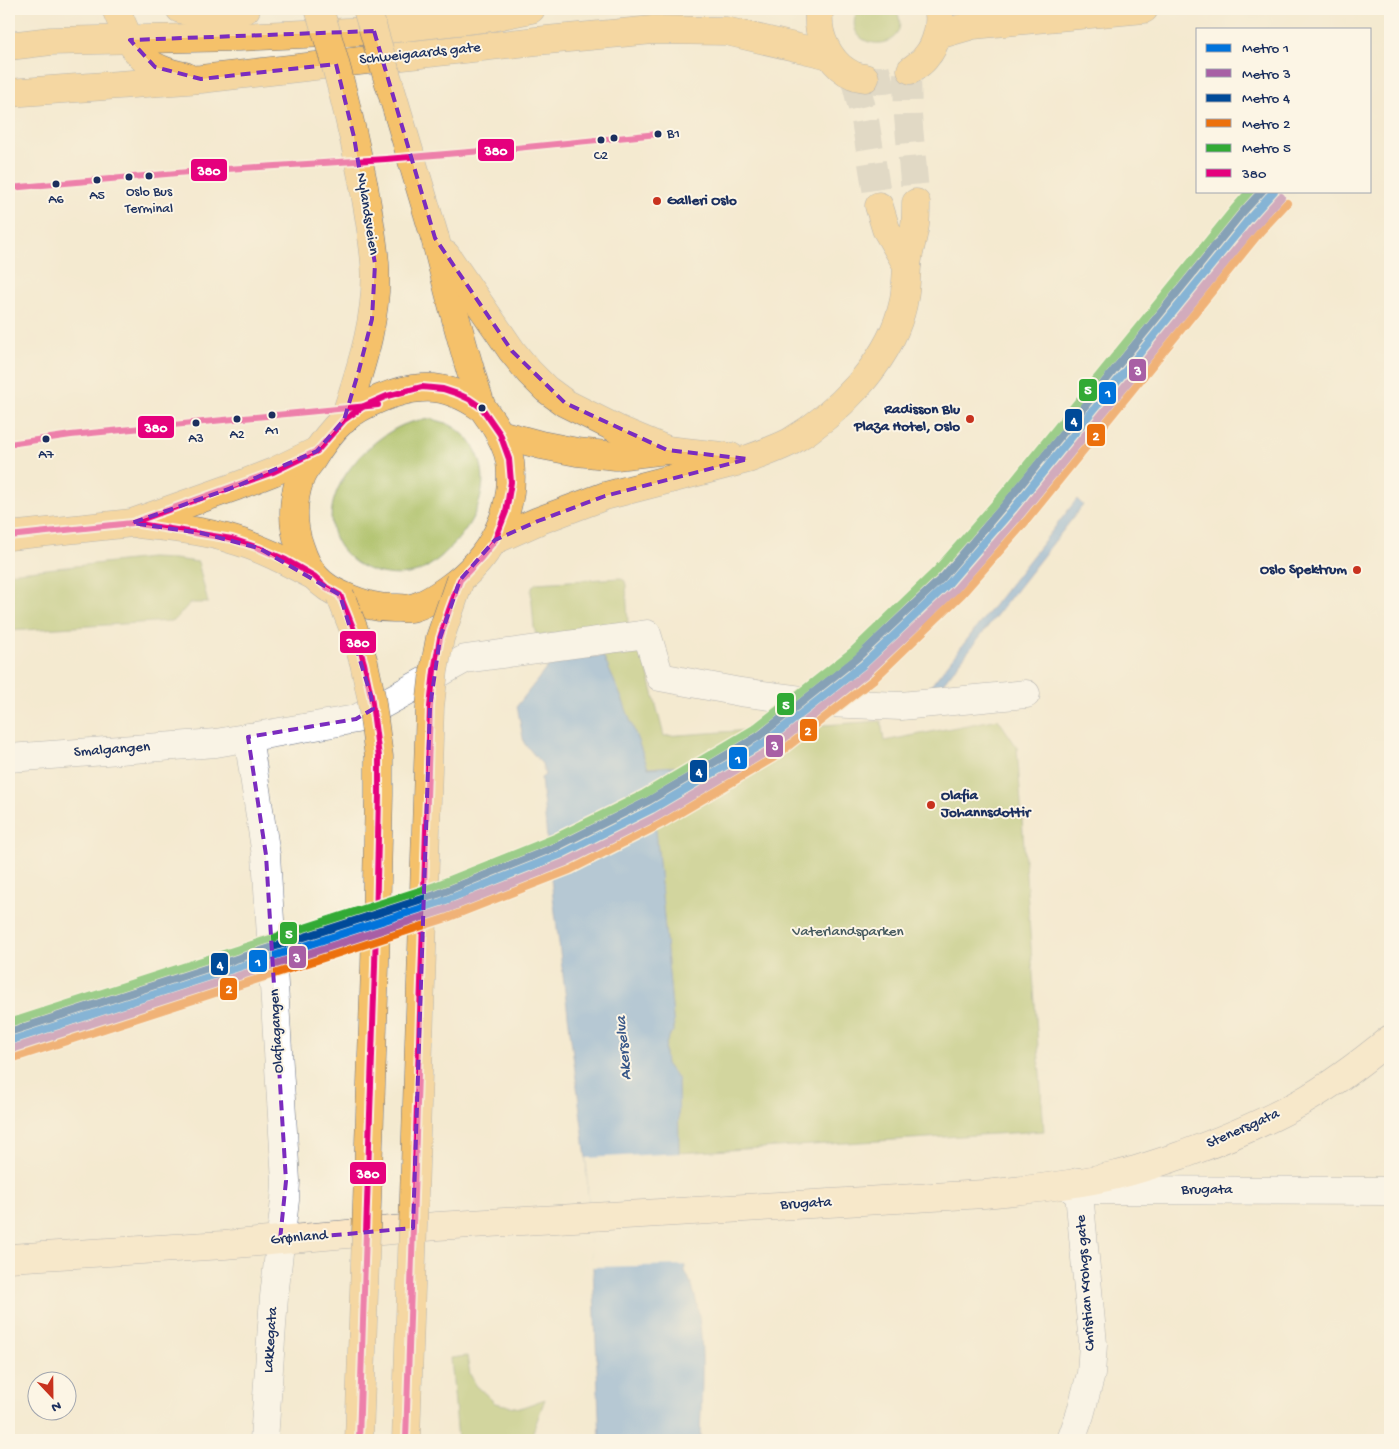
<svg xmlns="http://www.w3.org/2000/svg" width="1399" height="1449" viewBox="0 0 1399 1449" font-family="'Gochi Hand',sans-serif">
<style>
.green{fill:#a9bd62;stroke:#627660}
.water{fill:#6ba0d7;stroke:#43689a}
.pier{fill:#f4ead0}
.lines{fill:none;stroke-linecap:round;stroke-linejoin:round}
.highway-tunnel{stroke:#c9c5b9;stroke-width:28;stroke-dasharray:28 14;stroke-linecap:butt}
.street-casing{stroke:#677086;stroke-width:29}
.secondary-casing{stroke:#677086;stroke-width:29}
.highway-casing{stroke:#677086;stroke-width:29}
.street{stroke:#fff;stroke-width:28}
.secondary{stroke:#fbe6c4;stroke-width:28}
.highway{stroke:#f5c16b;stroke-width:28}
.primary-bridge-casing{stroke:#677086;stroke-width:29;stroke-linecap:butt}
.highway-bridge-casing{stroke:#677086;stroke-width:29;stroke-linecap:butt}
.primary-bridge{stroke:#f5c16b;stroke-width:28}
.highway-bridge{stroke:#f5c16b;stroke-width:28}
.bus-1-casing{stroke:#fcf5e5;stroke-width:10}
.bus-1{stroke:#e5007d;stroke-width:6}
.metro-1-casing{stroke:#fcf5e5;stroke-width:11}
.metro-2-casing{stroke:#fcf5e5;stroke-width:11}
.metro-3-casing{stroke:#fcf5e5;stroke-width:11}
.metro-4-casing{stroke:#fcf5e5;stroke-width:11}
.metro-5-casing{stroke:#fcf5e5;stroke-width:11}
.metro-1{stroke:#0073db;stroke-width:8}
.metro-2{stroke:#a85fa5;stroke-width:8}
.metro-3{stroke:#004a98;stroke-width:8}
.metro-4{stroke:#ec700c;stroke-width:8}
.metro-5{stroke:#32aa35;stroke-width:8}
.marked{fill:none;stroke:#7b2cbf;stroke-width:4;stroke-dasharray:10 6;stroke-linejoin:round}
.bus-dot{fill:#1b2f5e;stroke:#fcf5e5;stroke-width:2}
.poi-dot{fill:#c8321e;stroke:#fcf5e5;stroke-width:2}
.labels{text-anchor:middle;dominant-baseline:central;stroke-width:4;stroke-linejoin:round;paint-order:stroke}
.bus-label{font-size:14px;fill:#1b2f5e;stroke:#fcf5e5}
.street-label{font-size:15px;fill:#1b2f5e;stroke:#fcf5e5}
.poi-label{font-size:15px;font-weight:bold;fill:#1b2f5e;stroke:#fcf5e5;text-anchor:start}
.park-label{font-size:15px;fill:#465a5f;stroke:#fcf5e5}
.water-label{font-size:16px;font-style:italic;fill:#375788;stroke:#fcf5e5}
.line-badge{stroke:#fcf5e5;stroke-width:2}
.badge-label{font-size:14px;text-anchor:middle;font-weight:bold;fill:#fff}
</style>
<rect width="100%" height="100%" fill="#fcf5e5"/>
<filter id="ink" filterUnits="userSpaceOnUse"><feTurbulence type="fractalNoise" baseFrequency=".02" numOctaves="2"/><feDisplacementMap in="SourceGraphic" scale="10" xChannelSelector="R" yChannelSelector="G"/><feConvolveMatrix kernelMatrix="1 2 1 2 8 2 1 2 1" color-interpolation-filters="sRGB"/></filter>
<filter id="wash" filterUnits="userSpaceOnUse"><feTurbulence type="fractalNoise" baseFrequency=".0096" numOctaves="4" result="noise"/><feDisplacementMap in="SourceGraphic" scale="20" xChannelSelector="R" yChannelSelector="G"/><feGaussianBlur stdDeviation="1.12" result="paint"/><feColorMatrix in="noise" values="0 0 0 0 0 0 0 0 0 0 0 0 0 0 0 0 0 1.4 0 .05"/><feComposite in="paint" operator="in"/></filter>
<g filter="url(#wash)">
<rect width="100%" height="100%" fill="#f4ead0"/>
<!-- green -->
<g class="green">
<path d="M858,9H896C918,55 836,54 858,9Z"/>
<path d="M432,419C438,421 445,422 450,425C457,428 463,434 468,439C498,476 478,521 448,550C439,559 428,568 417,572C397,578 372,574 355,562C298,519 355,446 403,425C413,421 422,420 432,419Z"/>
<polygon points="150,558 174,559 198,562 208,603 190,603 175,620 171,621 9,631 9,573"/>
<polygon points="620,578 625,581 626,585 628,624 540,635 536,634 534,628 531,591 533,586 536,583"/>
<polygon points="643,654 664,736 881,721 884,741 998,719 1017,747 1044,1131 679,1153 678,1080 666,1064 665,1056 665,1048 667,1041 670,1035 674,1030 654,807 658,806 657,784 677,779 675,766 648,768 623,701 603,656"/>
<polygon points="467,1356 470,1374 476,1385 495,1403 520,1408 545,1399 530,1440 458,1440 451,1358"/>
</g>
<!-- water -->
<g class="water">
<polygon points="1077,499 1083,505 941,686 930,687"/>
<path d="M603,656L623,701L648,768L675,766L678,779L657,784L658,806L654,807L674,1030L670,1035L667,1041L665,1048V1056L666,1064L678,1080L679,1153L685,1271C709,1312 701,1393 700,1440H600L593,1268L586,1158L552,888L541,778L545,775L542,764L524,743L517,706L553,660Z"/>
</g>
<!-- pier -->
<polygon class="pier" points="682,1153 687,1265 592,1267 586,1158"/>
</g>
<g filter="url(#ink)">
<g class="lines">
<!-- highway-tunnel -->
<g class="highway-tunnel">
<polyline points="907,73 908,116 916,203"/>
<path d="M865,78C880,83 899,79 911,70"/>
<polyline points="855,80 865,120 879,206"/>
</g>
<!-- street casing -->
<g class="street-casing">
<g id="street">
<polyline points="248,737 266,855 286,1181 285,1200 274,1297 264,1440"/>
<polyline points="9,758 216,743 356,719 465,659 647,634 660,677 740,692 825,703 901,706 1026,694"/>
<polyline points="1073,1190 1390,1191"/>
<polyline points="1071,1440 1080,1415 1091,1374 1093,1344 1078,1182"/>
</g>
</g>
<!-- secondary casing -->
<g class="secondary-casing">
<path id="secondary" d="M9,1258L224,1245L437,1226L984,1194C1028,1190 1073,1185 1116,1175C1139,1170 1160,1162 1182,1155C1223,1140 1262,1124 1300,1103C1332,1085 1362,1062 1390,1039"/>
</g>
<!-- highway casing -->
<g class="highway-casing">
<g id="highway">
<path d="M116,9C132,48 139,68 185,76"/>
<path d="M180,9C201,16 224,11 246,9"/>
<path d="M820,9C818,14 819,19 819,25C821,45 834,67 853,75C857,77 861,77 865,78"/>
<polyline points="938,35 973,25 1144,9"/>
<polyline points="9,46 51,41 238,37 370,31 492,17 531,9"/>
<path d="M911,70C916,66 923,62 926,57C936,46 942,23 938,9"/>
<polyline points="9,93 201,79 536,41 653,30 726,31 829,55"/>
<polyline points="879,206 886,229 907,265"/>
<path d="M435,238C449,294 463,350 481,405C484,411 489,417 493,423C500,434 508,449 510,462C516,513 490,559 449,588C438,596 425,605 411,608C407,609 402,608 398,608C378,609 362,604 344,596C319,586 308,572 300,547C292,526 292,501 300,479C302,473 307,466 311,461C320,446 331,431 343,420C361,404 398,389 422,388C445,386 465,396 482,408"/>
<polyline points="446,255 512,351 529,372 546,389 565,403 619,430 667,450"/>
<path d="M344,420C360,370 379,316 375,263C373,237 368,212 364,187"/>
<polyline points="500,434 541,445 577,452 616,456 667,450 731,457"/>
<path d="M139,524C170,528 203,530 233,540C262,548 288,562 314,576"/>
<polyline points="9,536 132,523 237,486 273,472 317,451"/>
<path d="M495,540L538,521L605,496L748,459C762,454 776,449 790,442C837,414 886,365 901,312C906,296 906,282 907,266C908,253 913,239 915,225C916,218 916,210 916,203"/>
</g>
</g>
<!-- street -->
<use href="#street" class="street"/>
<!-- secondary -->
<use href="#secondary" class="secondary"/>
<!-- highway -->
<use href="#highway" class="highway"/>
<!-- primary-bridge casing -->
<g class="primary-bridge-casing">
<g id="primary-bridge">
<polyline points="340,595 354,630 364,663 371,696 379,757 379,795 375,966 359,1440"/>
<polyline points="406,1440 430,707 434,671 440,638 460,580"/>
</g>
</g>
<!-- highway-bridge casing -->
<g class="highway-bridge-casing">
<g id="highway-bridge">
<path d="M319,9C338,68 352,127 364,187"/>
<polyline points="367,9 435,238"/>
</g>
</g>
<!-- primary-bridge -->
<use href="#primary-bridge" class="primary-bridge"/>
<!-- highway-bridge -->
<use href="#highway-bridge" class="highway-bridge"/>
<!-- bus-1 casing -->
<g class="bus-1-casing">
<g id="bus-1">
<polyline points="9,188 211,170 386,159 506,149 658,134"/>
<polyline points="9,444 71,435 378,405"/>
<polyline points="139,524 232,539 259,548 286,560 314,576 326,587 340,595 354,630 364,663 371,696 379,757 379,795 375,966 359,1440"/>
<polyline points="9,536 132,523 273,472 317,451 344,420 364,406 387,396 422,387 443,389 458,394 469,399 482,408 500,434 509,459 511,482 506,512 495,540 481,558 460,580 449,610 440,638 434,671 430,707 406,1440"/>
</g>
</g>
<!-- bus-1 -->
<use href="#bus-1" class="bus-1"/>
<!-- metro-1 casing -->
<g class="metro-1-casing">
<polyline id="metro-1" points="9,1041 441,902 562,854 652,809 764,743 863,665 949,583 1013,509 1248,220 1274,191"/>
</g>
<!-- metro-2 casing -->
<g class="metro-2-casing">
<polyline id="metro-2" points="12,1049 444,910 566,862 656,817 768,751 868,672 956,589 1020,515 1255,226 1281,197"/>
</g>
<!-- metro-3 casing -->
<g class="metro-3-casing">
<polyline id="metro-3" points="9,1032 438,894 558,846 648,801 759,736 857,658 943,577 1006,503 1241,214 1262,191"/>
</g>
<!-- metro-4 casing -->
<g class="metro-4-casing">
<polyline id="metro-4" points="14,1058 447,918 570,870 661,824 773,758 874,679 962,594 1027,520 1261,231 1287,203"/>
</g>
<!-- metro-5 casing -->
<g class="metro-5-casing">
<polyline id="metro-5" points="9,1023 435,886 555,838 644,794 754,729 852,652 936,571 1000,498 1234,209 1250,191"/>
</g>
<!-- metro-1 -->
<use href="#metro-1" class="metro-1"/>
<!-- metro-2 -->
<use href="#metro-2" class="metro-2"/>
<!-- metro-3 -->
<use href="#metro-3" class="metro-3"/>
<!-- metro-4 -->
<use href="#metro-4" class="metro-4"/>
<!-- metro-5 -->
<use href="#metro-5" class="metro-5"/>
</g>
</g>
<!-- marked area -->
<path d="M0 0H1399V1449H0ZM374,31L435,238L512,351L565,403L667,450L748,459L605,496L538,521L495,540L460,580L440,638L430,707L413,1228L280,1240L286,1181L266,855L248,737L356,719L373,709L371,696L340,595L259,548L201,533L132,523L237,486L317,451L344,420L359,370L372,319L375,264L354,137L336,64L201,79L155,67L130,40Z" fill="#f4ead0" fill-opacity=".55" fill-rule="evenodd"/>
<path class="marked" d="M374,31L435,238L512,351L565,403L667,450L748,459L605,496L538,521L495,540L460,580L440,638L430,707L413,1228L280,1240L286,1181L266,855L248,737L356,719L373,709L371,696L340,595L259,548L201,533L132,523L237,486L317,451L344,420L359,370L372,319L375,264L354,137L336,64L201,79L155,67L130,40Z"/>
<!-- markers -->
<g class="bus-dot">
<circle cx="658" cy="134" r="4.5"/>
<circle cx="614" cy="138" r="4.5"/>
<circle cx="601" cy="140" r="4.5"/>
<circle cx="149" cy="176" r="4.5"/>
<circle cx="129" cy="177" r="4.5"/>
<circle cx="97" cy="180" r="4.5"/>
<circle cx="56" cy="184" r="4.5"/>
<circle cx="482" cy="408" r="4.5"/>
<circle cx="272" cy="415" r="4.5"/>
<circle cx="237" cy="419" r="4.5"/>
<circle cx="196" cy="423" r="4.5"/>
<circle cx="46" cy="439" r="4.5"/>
</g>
<g class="poi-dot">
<circle cx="657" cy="201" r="5"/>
<circle cx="970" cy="419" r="5"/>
<circle cx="1357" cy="570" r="5"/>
<circle cx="931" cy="805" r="5"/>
</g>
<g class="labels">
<!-- bus labels -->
<g class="bus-label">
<text x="667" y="134" text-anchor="start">B1</text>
<text x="601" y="156">C2</text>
<text x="149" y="192">Oslo Bus<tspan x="149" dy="17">Terminal</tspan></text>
<text x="97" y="196">A5</text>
<text x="56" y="200">A6</text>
<text x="272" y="431">A1</text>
<text x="237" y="435">A2</text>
<text x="196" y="439">A3</text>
<text x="46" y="455">A7</text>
</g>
<!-- street labels -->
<g class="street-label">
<text transform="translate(420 54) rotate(-6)">Schweigaards gate</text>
<text transform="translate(367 214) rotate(81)">Nylandsveien</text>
<text transform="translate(112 750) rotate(-4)">Smalgangen</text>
<text transform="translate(277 1031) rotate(-93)">Olafiagangen</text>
<text transform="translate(1243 1129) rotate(-24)">Stenersgata</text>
<text x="1207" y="1190">Brugata</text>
<text transform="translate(806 1204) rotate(-3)">Brugata</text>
<text transform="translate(299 1238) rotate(-5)">Grønland</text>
<text transform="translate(1086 1283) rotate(-94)">Christian Krohgs gate</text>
<text transform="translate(271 1340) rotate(-86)">Lakkegata</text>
</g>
<!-- poi labels -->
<g class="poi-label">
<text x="667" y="201">Galleri Oslo</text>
<text x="960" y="410" text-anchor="end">Radisson Blu<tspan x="960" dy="17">Plaza Hotel, Oslo</tspan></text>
<text x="1347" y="570" text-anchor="end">Oslo Spektrum</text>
<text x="941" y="796">Olafia<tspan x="941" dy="17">Johannsdottir</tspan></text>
</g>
<!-- park labels -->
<g class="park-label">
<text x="848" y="932">Vaterlandsparken</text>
</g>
<!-- water labels -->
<g class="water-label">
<text transform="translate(625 1048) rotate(-95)">Akerselva</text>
</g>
</g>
<g class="line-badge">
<rect x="477" y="138" width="38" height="24" rx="5" fill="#e5007d"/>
<rect x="190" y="158" width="38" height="24" rx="5" fill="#e5007d"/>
<rect x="1128" y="358" width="19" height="24" rx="5" fill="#a85fa5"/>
<rect x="1078" y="378" width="20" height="24" rx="5" fill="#32aa35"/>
<rect x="1098" y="381" width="19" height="24" rx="5" fill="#0073db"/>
<rect x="1064" y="408" width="19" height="24" rx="5" fill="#004a98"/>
<rect x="137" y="415" width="38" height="24" rx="5" fill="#e5007d"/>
<rect x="1086" y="423" width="20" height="24" rx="5" fill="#ec700c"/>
<rect x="339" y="630" width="38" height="24" rx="5" fill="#e5007d"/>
<rect x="776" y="692" width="19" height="24" rx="5" fill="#32aa35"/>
<rect x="799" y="718" width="19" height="24" rx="5" fill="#ec700c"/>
<rect x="765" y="734" width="19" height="24" rx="5" fill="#a85fa5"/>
<rect x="728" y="746" width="20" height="24" rx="5" fill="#0073db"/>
<rect x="689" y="759" width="19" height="24" rx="5" fill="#004a98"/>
<rect x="279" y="921" width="19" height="24" rx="5" fill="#32aa35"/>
<rect x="288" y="945" width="19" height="24" rx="5" fill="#a85fa5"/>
<rect x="248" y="949" width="20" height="24" rx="5" fill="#0073db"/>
<rect x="210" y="952" width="19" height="24" rx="5" fill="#004a98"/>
<rect x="219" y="977" width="19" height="24" rx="5" fill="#ec700c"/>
<rect x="349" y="1161" width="38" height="24" rx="5" fill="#e5007d"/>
</g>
<g class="badge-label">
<text x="496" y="155">380</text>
<text x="209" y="175">380</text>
<text x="1138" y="375">3</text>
<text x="1088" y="394">5</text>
<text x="1108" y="397">1</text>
<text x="1074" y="425">4</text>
<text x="156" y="432">380</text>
<text x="1096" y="440">2</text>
<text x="358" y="647">380</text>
<text x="786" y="709">5</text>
<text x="808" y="735">2</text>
<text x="775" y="750">3</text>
<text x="738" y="763">1</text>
<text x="699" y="776">4</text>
<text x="289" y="938">5</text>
<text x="297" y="962">3</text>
<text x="258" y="966">1</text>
<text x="220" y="969">4</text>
<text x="229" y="993">2</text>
<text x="368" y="1178">380</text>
</g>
<!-- margin -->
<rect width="1399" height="1449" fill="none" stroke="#fcf5e5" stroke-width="30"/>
<!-- legend -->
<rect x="1196" y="28" width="175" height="165" fill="#fcf5e5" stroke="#a2a6af"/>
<rect x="1206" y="44" width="25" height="8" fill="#0073db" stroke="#a2a6af"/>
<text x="1242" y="52" font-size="15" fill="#1b2f5e">Metro 1</text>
<rect x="1206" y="69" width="25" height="8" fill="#a85fa5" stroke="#a2a6af"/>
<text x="1242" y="78" font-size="15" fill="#1b2f5e">Metro 3</text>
<rect x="1206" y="94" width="25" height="8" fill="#004a98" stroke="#a2a6af"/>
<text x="1242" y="102" font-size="15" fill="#1b2f5e">Metro 4</text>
<rect x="1206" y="119" width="25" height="8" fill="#ec700c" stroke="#a2a6af"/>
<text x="1242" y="128" font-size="15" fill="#1b2f5e">Metro 2</text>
<rect x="1206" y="144" width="25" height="8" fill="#32aa35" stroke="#a2a6af"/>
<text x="1242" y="152" font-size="15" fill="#1b2f5e">Metro 5</text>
<rect x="1206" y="169" width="25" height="8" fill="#e5007d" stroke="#a2a6af"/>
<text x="1242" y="178" font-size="15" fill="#1b2f5e">380</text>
<!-- north arrow -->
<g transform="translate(52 1396) rotate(158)"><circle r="24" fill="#fcf5e5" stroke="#a2a6af"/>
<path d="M0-4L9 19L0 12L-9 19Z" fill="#c8321e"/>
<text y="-8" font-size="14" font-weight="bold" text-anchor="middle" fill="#1b2f5e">N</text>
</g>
</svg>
